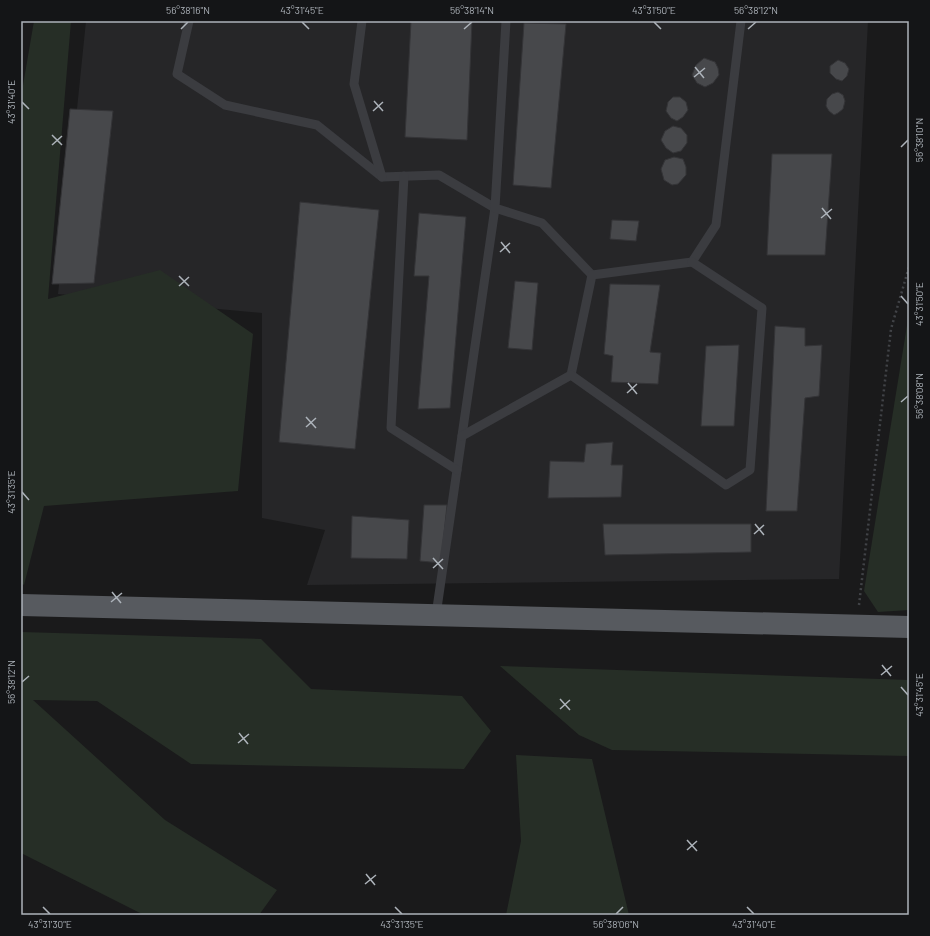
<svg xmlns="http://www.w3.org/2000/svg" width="930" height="936" viewBox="0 0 930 936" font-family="Barlow,sans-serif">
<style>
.built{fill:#262628}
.green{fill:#262e26}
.building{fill:#47484b;stroke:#343437}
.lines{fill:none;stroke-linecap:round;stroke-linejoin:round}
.path{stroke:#414347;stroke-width:2.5;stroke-dasharray:2 3;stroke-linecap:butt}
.service{stroke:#3b3c40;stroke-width:9}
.primary{stroke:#575a5f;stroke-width:22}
.ticks{fill:none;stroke:#adb3ba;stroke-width:1.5}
.neatline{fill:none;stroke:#adb3ba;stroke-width:1.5}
.ticks-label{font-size:10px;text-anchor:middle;fill:#adb3ba}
</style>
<rect width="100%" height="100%" fill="#1a1a1b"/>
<!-- built -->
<polygon class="built" points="86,21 868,21 839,579 307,585 325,530 262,518 262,313 58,294"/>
<!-- green -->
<g class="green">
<polygon points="34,21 71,21 48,299 160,270 253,334 238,491 44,506 24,585 21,583 21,97"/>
<polygon points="909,313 909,610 878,612 864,591"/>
<polygon points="21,632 261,639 311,689 462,696 491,731 464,769 191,764 97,701 33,700 165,820 277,890 259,915 144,915 21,853"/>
<polygon points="500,666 909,680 909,756 612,750 579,735"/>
<polygon points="516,755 592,759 629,915 506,915 521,841"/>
</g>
<!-- building -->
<g class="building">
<polygon points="411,21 472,21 467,140 405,137"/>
<polygon points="524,23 566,24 551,188 513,185"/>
<polygon points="704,58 715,62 718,68 719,75 713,83 705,87 697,83 692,75 696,65"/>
<polygon points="838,60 845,63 849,69 847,76 842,81 836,79 830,73 830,66"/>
<polygon points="838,92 843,95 845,101 843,109 838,113 834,115 829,111 826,106 827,99 832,94"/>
<polygon points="673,97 680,97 686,102 688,110 683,117 677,121 671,118 666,111 668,102"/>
<polygon points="70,109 113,111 94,283 52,284"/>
<polygon points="673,126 681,128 687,135 687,143 681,151 673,153 666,148 661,140 665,131"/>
<polygon points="772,154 832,154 825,255 767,255"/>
<polygon points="674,157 683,159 686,167 686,175 678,184 672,185 664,180 661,169 665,160"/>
<polygon points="300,202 379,210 355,449 279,442"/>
<polygon points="419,213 466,217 450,408 418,409 429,276 414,276"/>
<polygon points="612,220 639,221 636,241 610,239"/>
<polygon points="515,281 538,283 532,350 508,348"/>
<polygon points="610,284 660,285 650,352 661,353 658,384 611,382 613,356 604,354"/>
<polygon points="775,326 805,328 805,346 822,345 819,396 805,398 797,511 766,511"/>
<polygon points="739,345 734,426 701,426 706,346"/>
<polygon points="613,442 611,465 623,465 621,497 548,498 550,461 584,462 586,444"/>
<polygon points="424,505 447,505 441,563 420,561"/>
<polygon points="352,516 409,520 407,559 351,558"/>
<polygon points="603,524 751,524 751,552 605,555"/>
</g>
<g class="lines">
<!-- path -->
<polyline class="path" points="859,605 891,329 909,267"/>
<!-- service -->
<g class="service">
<polyline points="189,21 177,74 225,105 317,125 382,177 439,175 495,208 436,615"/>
<polyline points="362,21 354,84 382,177"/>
<polyline points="506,21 495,208 542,223 592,275"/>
<polyline points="404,176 391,428 457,470"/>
<polyline points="571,375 592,275 692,262 716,225 741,21"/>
<polyline points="462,436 571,375 726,485 750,470 762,308 692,262"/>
</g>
<!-- primary -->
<polyline class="primary" points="21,605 909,627"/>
</g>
<!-- ticks -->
<path class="ticks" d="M302,22L309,29M654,22L661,29M181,29L188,22M464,29L472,22M748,29L756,22M695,67L704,78M694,77L705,68M374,101L383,111M22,102L29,109M373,111L383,102M52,135L62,145M52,145L62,136M901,147L908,140M822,208L831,219M821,218L832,209M501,242L510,253M500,252L510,243M179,276L189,286M179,286L189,277M901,296L908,304M628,383L637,394M627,393L637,384M901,402L908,396M306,417L316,428M306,427L316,418M22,492L29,500M755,524L764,535M754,534L764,525M433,558L443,569M433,568L443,559M112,592L121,603M111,602L122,593M882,665L891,676M881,675L892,666M22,682L29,676M901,687L908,695M560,699L570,710M560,709L570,700M239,733L248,744M238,743L249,734M687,840L697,851M687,850L697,841M366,874L375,885M365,884L376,875M43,907L50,914M395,907L402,914M747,907L754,914M616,914L623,907"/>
<!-- border -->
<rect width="930" height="936" fill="none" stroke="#141517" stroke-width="44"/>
<rect x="22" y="22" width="886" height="892" class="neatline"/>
<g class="ticks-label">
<text x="188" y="14">56°38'16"N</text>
<text x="302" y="14">43°31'45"E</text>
<text x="472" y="14">56°38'14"N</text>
<text x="654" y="14">43°31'50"E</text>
<text x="756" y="14">56°38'12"N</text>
<text transform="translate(11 102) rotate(-90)" y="4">43°31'40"E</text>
<text transform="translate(919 140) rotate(-90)" y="4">56°38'10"N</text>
<text transform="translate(919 304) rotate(-90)" y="4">43°31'50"E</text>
<text transform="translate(919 396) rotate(-90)" y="4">56°38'08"N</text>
<text transform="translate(11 492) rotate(-90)" y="4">43°31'35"E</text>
<text transform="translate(11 682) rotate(-90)" y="4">56°38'12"N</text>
<text transform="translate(919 695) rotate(-90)" y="4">43°31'45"E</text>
<text x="50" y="928">43°31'30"E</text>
<text x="402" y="928">43°31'35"E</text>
<text x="616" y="928">56°38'06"N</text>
<text x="754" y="928">43°31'40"E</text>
</g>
</svg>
